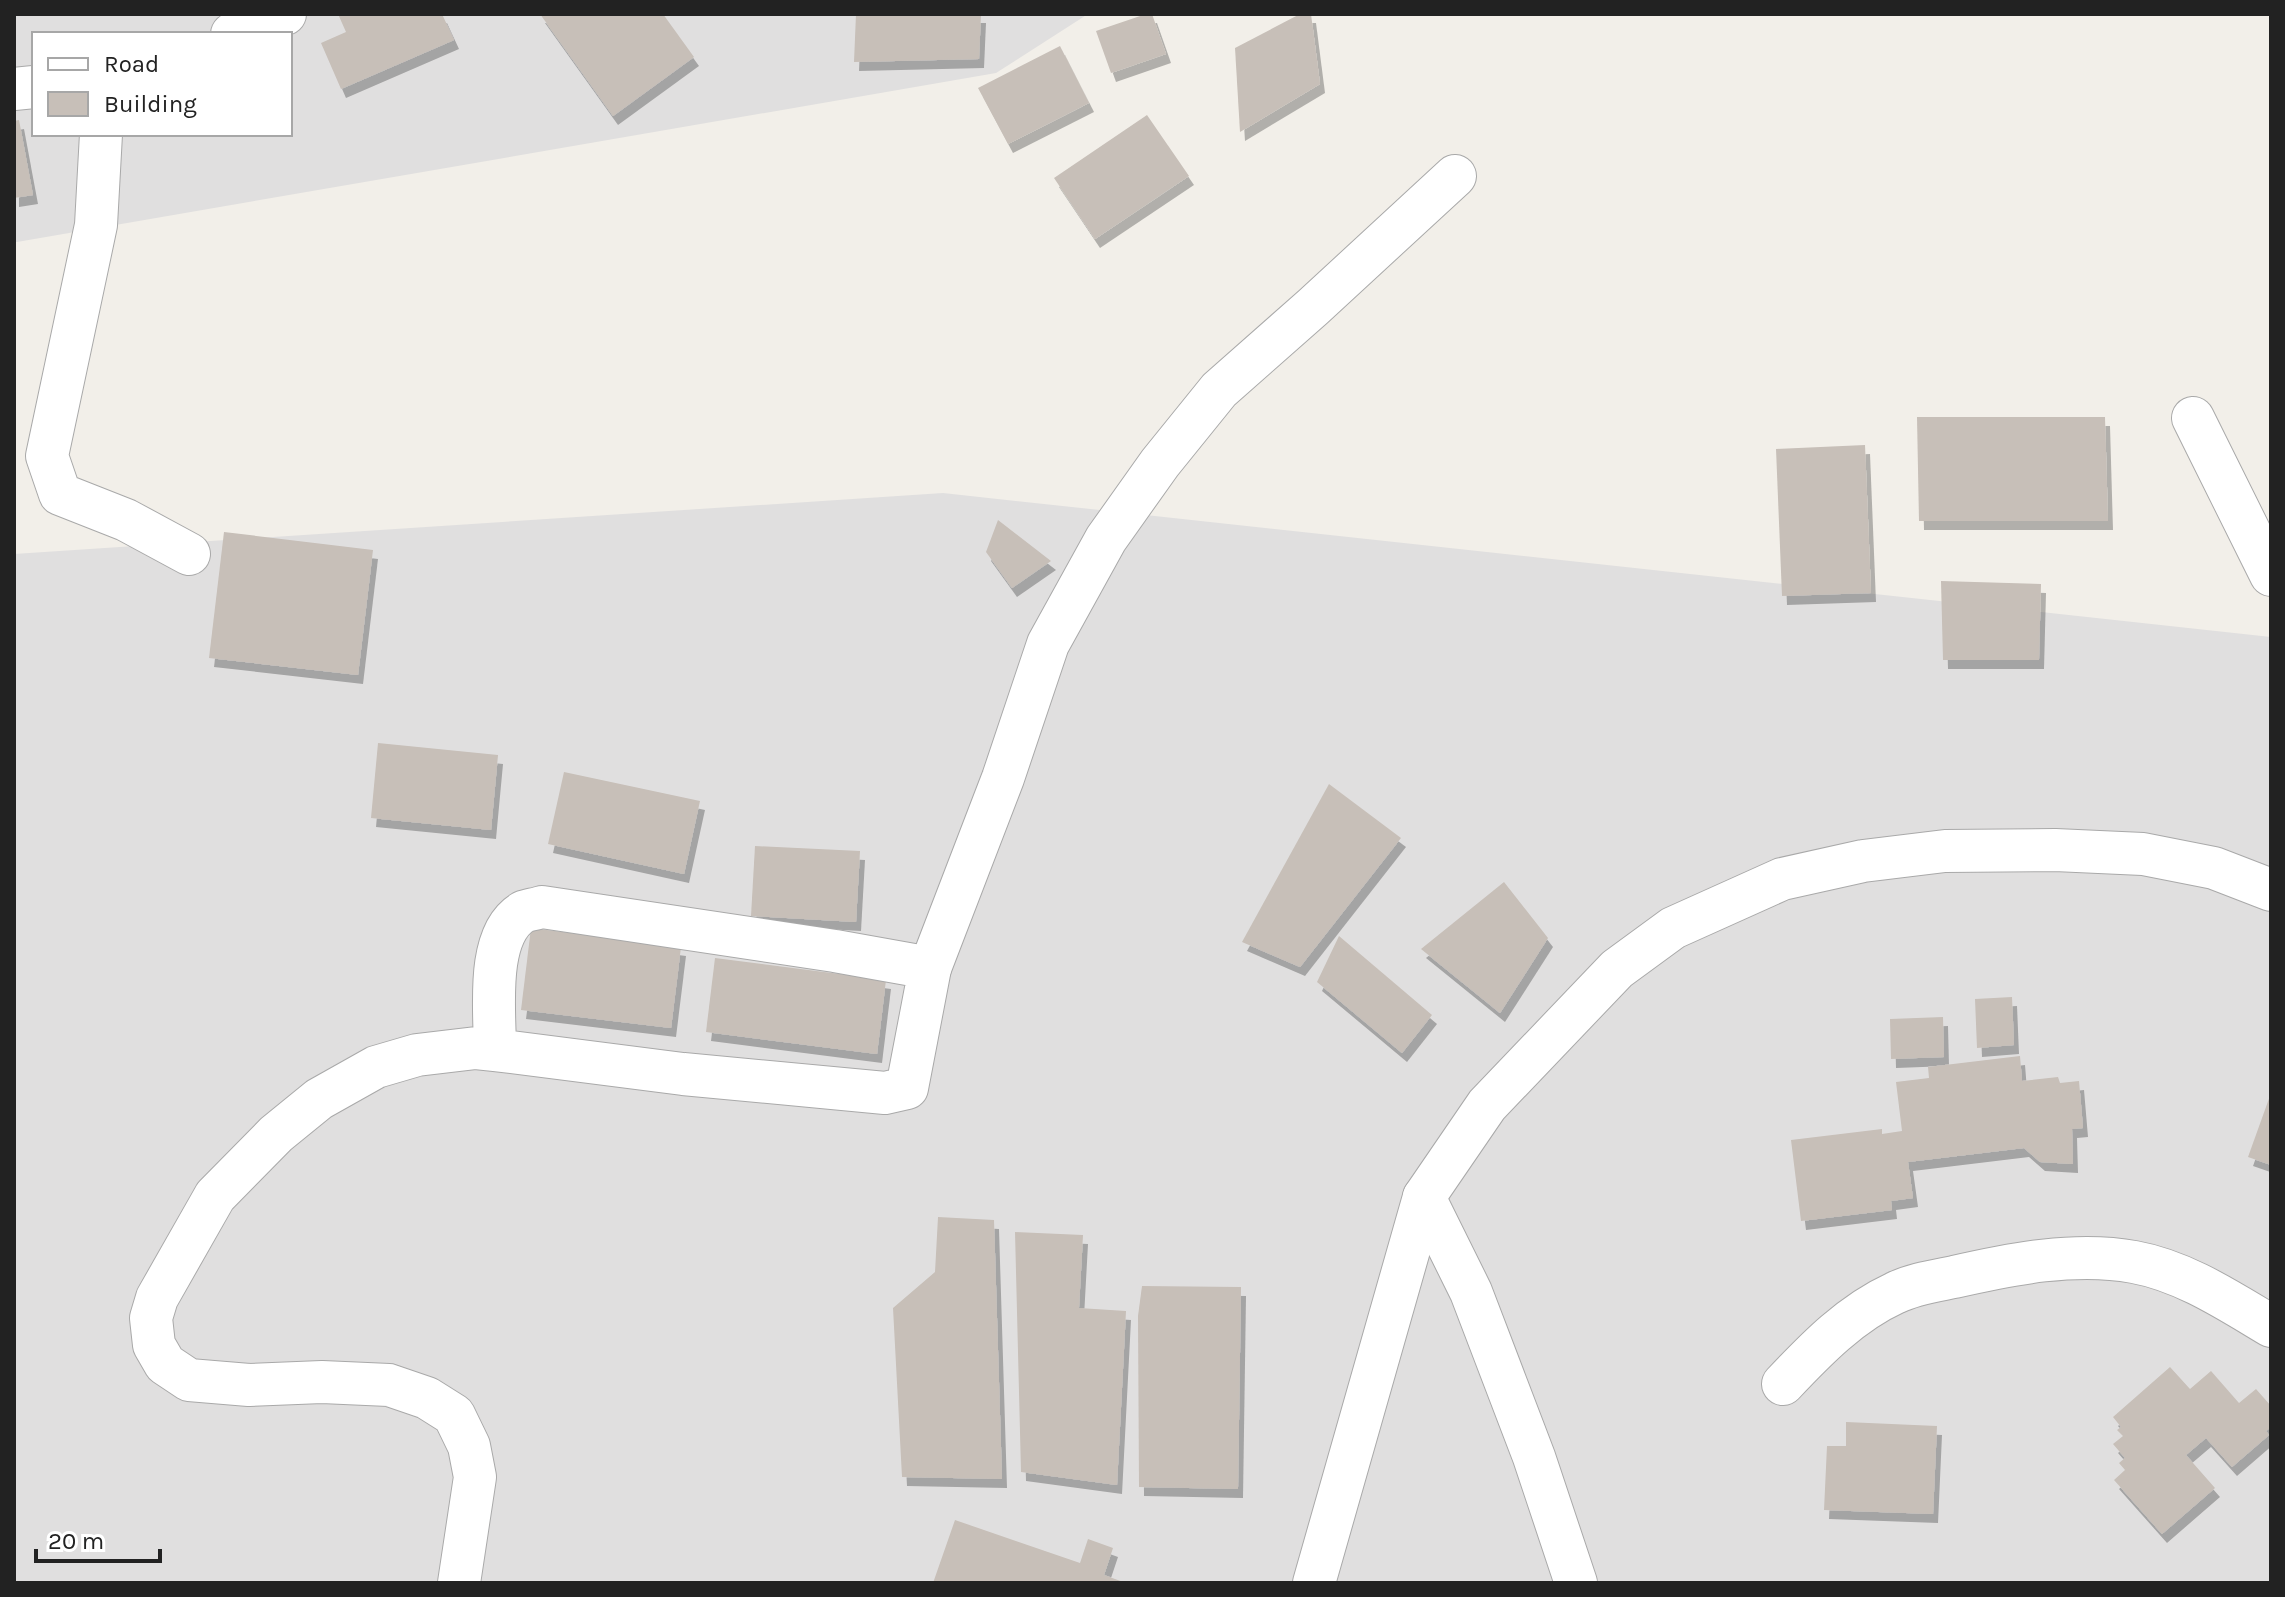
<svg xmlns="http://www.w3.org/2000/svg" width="2285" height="1597" viewBox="0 0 2285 1597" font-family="Karla,sans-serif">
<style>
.residential{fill:#e0dfdf;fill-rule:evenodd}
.building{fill:#c7bfb8;filter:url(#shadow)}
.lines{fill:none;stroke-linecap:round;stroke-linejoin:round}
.minor-casing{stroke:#a9a9a9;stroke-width:44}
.minor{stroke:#fff;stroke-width:42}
</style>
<defs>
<filter id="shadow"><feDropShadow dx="5" dy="9" stdDeviation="0" flood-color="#0004"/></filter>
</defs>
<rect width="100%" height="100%" fill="#f2efe9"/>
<!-- residential -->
<g class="residential">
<path d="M14,14H1088L996,73L17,242H14ZM34,34H290V134H34Z"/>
<polygon points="943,493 2271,637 2271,1583 14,1583 14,554"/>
</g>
<!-- building -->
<g class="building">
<polygon points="338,14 442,14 454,40 341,89 321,43 346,32"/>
<polygon points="540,14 663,14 694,57 613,116"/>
<polygon points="856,14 981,14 979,59 854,62"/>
<polygon points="1146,14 1152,14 1166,54 1111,73 1096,31"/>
<polygon points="1300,14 1311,14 1320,84 1240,132 1235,48"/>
<polygon points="1060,46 1089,103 1008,144 978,88"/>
<polygon points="1147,115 1189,176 1095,239 1054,178"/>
<polygon points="19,120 33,195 14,198 14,121"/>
<polygon points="1917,417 2105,417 2108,521 1919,521"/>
<polygon points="1865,445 1871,593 1782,596 1776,449"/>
<polygon points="998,520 1051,561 1012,588 986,552"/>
<polygon points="224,532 373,550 358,675 209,658"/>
<polygon points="1941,581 2041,584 2039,660 1943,660"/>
<polygon points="378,743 498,755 491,830 371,818"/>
<polygon points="564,772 700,801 684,874 548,844"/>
<polygon points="1329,784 1401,838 1300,967 1242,942"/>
<polygon points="755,846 860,851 856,922 751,916"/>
<polygon points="1504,882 1548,938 1500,1013 1421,949"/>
<polygon points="531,928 681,947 671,1028 521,1010"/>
<polygon points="1339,936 1432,1015 1402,1053 1317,982"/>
<polygon points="715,958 886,980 877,1054 706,1032"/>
<polygon points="2012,997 2014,1045 1977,1048 1975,999"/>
<polygon points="1943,1017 1944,1057 1891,1059 1890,1019"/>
<polygon points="2020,1056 2022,1081 2058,1077 2060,1083 2079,1081 2083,1128 2072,1129 2073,1164 2040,1162 2024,1148 1908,1162 1913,1198 1891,1201 1892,1210 1801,1221 1791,1140 1882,1129 1882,1134 1902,1131 1896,1082 1929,1078 1928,1067"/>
<polygon points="2271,1093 2271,1165 2248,1157"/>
<polygon points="938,1217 994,1220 1002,1479 902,1477 893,1308 935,1272"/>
<polygon points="1015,1232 1083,1235 1079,1308 1126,1311 1117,1485 1021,1472"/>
<polygon points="1142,1286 1241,1287 1238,1489 1139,1487 1138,1316"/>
<polygon points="2170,1367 2190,1389 2211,1371 2239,1403 2256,1389 2271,1406 2271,1427 2266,1431 2269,1435 2232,1467 2206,1438 2186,1455 2215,1488 2162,1534 2114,1480 2125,1470 2119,1463 2125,1458 2113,1444 2123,1436 2117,1430 2121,1427 2113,1417"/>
<polygon points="1846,1422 1937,1426 1933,1514 1824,1510 1827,1446 1846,1446"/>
<polygon points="955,1520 1080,1563 1088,1539 1113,1548 1104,1575 1126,1583 933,1583"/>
</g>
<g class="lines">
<!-- minor casing -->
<g class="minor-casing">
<g id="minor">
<polyline points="232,34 285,14"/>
<polyline points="14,89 34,87"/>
<polyline points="101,134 96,225 47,456 60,494 126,520 189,554"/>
<polyline points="2193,418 2271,575"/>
<polyline points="930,968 1003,778 1048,644 1106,539 1160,463 1219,390 1313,307 1455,176"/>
<polyline points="1424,1197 1471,1292 1534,1457 1576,1583"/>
<path d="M1783,1384C1816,1349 1851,1313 1895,1293C1913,1284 1934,1281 1954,1277C2011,1264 2076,1251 2134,1262C2184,1271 2229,1301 2271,1326"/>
<path d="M459,1583L475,1477L469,1446L454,1415L427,1398L389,1385L322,1382L249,1385L189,1380L165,1364L154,1345L151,1318L157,1298L215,1196L276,1134L319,1099L376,1067L417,1055L476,1048L495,1050L683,1074L885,1093L907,1088L930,968L835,951L542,907C536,909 528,910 523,912C485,935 495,1012 495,1050"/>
<polyline points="1314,1583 1424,1197 1487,1105 1617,969 1673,928 1782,879 1863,861 1945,851 2055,850 2143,854 2214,868 2271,890"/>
</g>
</g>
<!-- minor -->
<use href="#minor" class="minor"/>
</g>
<!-- border -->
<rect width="2285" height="1597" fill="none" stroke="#222222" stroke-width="32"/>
<!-- legend -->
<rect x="32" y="32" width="260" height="104" fill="#ffffff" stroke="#a7a7a7" stroke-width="2"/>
<rect x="48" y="58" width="40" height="12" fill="#ffffff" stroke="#a7a7a7" stroke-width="2"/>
<text x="104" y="72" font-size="24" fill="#222222">Road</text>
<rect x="48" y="92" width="40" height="24" fill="#c7bfb8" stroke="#a7a7a7" stroke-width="2"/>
<text x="104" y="112" font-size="24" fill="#222222">Building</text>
<!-- scale -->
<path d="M36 1549v12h124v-12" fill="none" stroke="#222222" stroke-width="4"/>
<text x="48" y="1549" font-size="24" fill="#222222" stroke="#ffffff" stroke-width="6" paint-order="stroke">20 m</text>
</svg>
